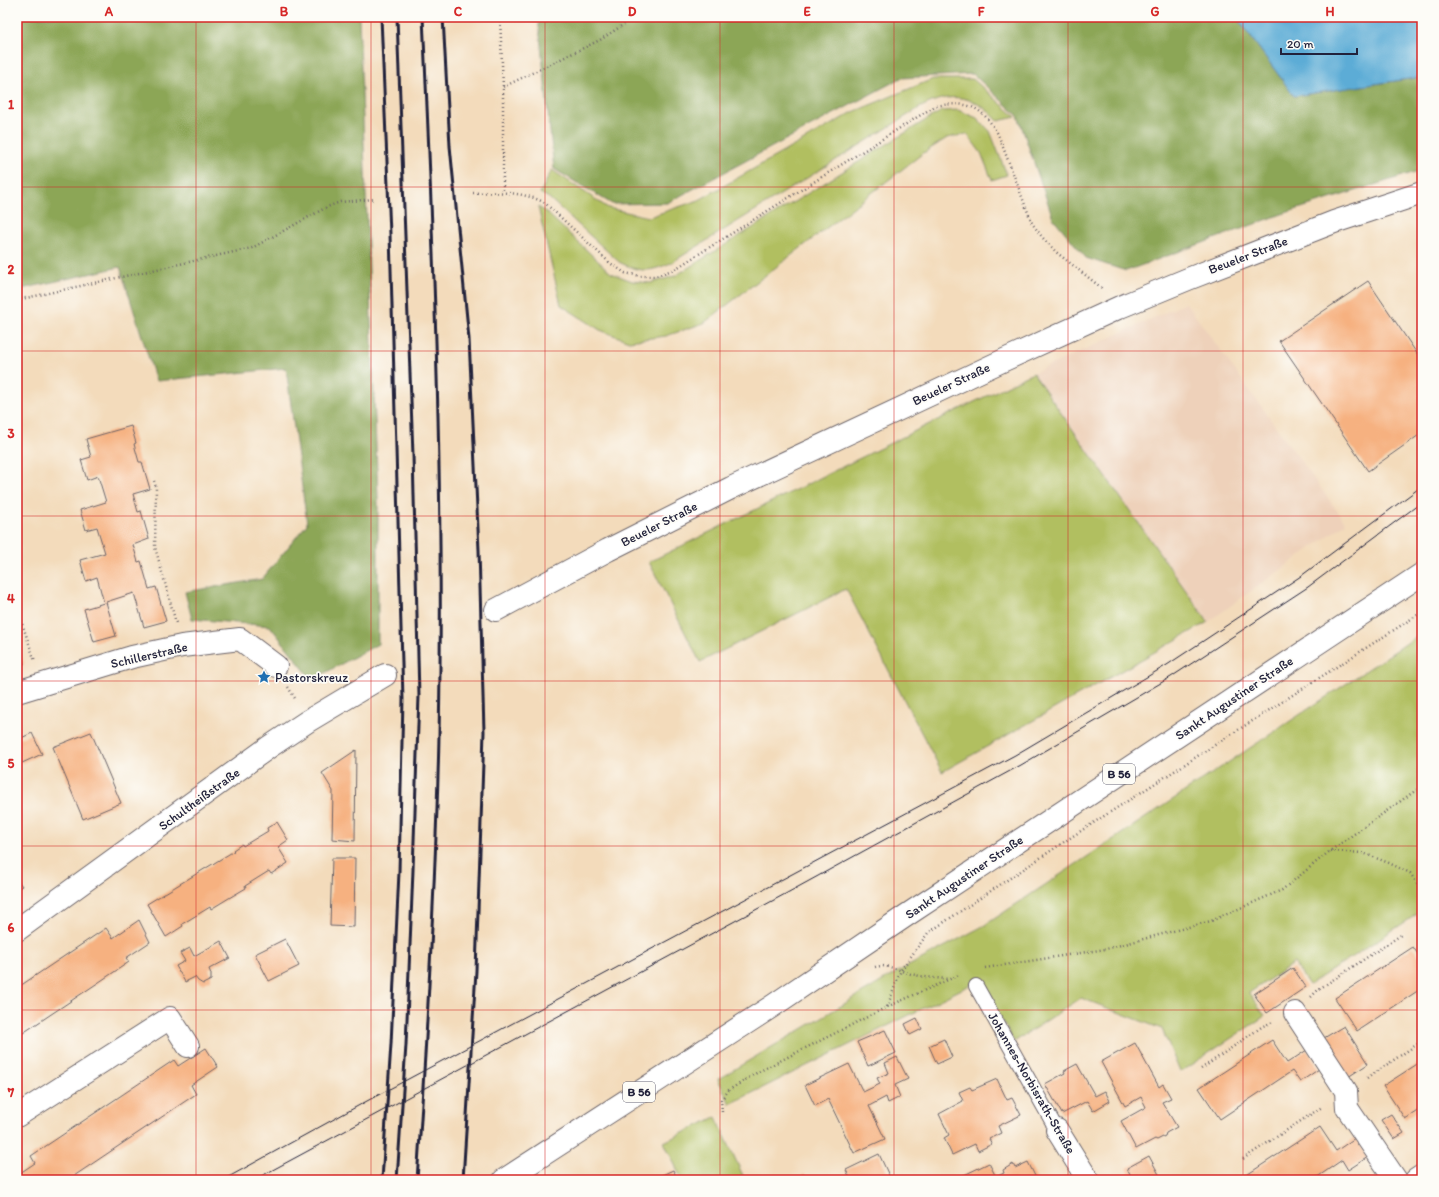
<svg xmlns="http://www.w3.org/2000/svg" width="1439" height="1197" viewBox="0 0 1439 1197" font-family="Itim,sans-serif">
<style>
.built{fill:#eed1ba}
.green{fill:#b1bf61;stroke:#6a704e}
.forest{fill:#8ca657;stroke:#576449}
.water{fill:#5cacd6;stroke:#3f6788}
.building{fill:#f6b180}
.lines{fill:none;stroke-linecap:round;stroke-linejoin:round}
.service-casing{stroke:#6b6368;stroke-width:16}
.minor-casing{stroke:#6b6368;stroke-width:24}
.primary-casing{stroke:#6b6368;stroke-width:24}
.path{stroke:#6b6368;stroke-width:2.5;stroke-dasharray:1 3;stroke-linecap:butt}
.service{stroke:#fff;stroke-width:14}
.minor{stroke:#fff;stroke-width:22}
.primary{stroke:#fff;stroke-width:22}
.tram{stroke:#22223b;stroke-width:1}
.rail{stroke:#22223b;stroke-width:3}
.grid{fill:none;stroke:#d62828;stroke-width:1;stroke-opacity:0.55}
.labels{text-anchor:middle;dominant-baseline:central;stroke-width:3.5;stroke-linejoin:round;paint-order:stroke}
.shield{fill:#fdfcf7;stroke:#646373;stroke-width:1}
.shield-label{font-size:12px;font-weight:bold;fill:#22223b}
.street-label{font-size:13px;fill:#22223b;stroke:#fdfcf7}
.poi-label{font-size:13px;fill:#22223b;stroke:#fdfcf7;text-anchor:start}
.neatline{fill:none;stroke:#d62828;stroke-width:1.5}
.grid-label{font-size:13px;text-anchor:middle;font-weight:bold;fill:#d62828}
</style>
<rect width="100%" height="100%" fill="#fdfcf7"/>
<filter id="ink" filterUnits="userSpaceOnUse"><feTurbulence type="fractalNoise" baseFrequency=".025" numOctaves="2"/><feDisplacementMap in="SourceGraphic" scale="8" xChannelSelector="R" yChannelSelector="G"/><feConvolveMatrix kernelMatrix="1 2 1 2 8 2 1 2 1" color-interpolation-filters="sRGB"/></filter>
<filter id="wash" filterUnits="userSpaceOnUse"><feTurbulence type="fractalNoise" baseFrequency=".012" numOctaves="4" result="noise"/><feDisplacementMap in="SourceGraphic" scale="16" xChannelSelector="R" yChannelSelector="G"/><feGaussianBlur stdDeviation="0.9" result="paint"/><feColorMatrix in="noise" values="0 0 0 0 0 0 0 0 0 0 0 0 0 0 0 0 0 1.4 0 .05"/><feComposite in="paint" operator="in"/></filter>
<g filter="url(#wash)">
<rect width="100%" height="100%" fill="#f3dbbb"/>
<!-- built -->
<polygon class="built" points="1186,303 1346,523 1208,622 1033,373"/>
<!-- green -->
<g class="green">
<path d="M933,79H973L1016,117L998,121C975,95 951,91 921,107L671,263C649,272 641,273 619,262L549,198L540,193L552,170L608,208L649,217L699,200L853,112Z"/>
<polygon points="958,110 977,118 990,131 1007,175 992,180 981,153 967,134 947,138 922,154 704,323 666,336 629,341 600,330 561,305 538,207 546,212 611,273 632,281 650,283 675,276 929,118 942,111"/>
<polygon points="1033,373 1208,622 942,772 846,589 700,662 649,562"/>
<polygon points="1422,633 1422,911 1309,985 1294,963 1249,993 1265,1016 1180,1072 1162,1029 1081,998 1014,1042 980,980 730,1104 718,1079 901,970 985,925"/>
<polygon points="716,1117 745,1180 682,1180 664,1142"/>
</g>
<!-- forest -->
<g class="forest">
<polygon points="17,17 359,17 378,497 378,644 312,680 270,626 192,619 185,592 262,579 307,524 286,368 156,381 120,267 17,290"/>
<polygon points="538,17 1236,17 1294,96 1422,77 1422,170 1282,214 1126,271 1086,258 1053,218 1018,116 973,74 901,78 667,203 612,204 554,169"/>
</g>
<!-- water -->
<polygon class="water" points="1236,17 1422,17 1422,77 1294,96"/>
<g id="blocks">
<!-- building -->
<g class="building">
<polygon points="1368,281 1422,361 1422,433 1368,471 1279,341"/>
<polygon points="131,426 136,443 134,444 139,462 142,462 150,489 133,494 138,512 141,511 149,539 133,545 138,562 141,561 149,589 156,587 166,621 144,627 134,593 106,602 116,636 94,642 84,609 104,603 97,577 86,581 80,560 105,553 97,527 86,530 80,510 106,502 98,476 87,480 81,460 91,457 86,439"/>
<polygon points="17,643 24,664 17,666"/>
<polygon points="91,732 121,803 83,819 53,747"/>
<polygon points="32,733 42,754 22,763 17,752 17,740"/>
<polygon points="356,750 355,841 332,839 333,791 322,773"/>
<polygon points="277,822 288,840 278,847 288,863 271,874 269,871 245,886 246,888 229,898 211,909 210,907 182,924 183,926 166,937 147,904 234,851 233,850 242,844 243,846 268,831 267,828"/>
<polygon points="332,858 355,858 354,927 330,926"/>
<polygon points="17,879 22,886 17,889"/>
<polygon points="139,920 150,942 126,958 129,962 17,1037 17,988 106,928 113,938"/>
<polygon points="285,939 299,966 269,981 255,954"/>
<polygon points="221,941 230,958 209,969 211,974 211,980 203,984 198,981 195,977 185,982 176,966 185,961 180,953 190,948 194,956"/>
<polygon points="1413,947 1422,960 1422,988 1357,1031 1335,998"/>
<polygon points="1293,968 1306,987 1267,1013 1254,994"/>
<polygon points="917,1018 922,1029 910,1035 905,1024"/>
<polygon points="1344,1026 1368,1064 1348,1077 1324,1038"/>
<polygon points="885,1030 896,1053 868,1066 857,1042"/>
<polygon points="944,1039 952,1057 937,1064 929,1046"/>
<polygon points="1272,1040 1287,1063 1307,1050 1319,1069 1300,1082 1292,1071 1220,1119 1199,1088"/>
<polygon points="1135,1043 1159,1087 1163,1084 1171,1098 1162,1102 1177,1127 1166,1133 1165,1136 1157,1140 1155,1139 1136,1149 1121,1121 1146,1107 1141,1097 1125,1106 1101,1062"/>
<polygon points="206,1048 218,1067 191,1085 196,1094 68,1180 17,1180 17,1175 35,1163 31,1156 174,1060 178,1066"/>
<polygon points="897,1057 908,1079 895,1085 900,1097 888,1103 886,1097 869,1106 885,1139 854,1153 828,1099 815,1106 805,1085 849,1064 863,1092 880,1084 877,1078 889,1073 885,1063"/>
<polygon points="1422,1061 1422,1108 1405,1119 1383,1086"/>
<polygon points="1077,1064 1095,1096 1105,1091 1110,1101 1093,1111 1087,1101 1062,1114 1045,1084 1065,1073 1064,1071"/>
<polygon points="997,1079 1007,1100 1012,1098 1021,1115 998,1126 1001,1133 989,1139 992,1144 978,1151 975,1144 952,1155 944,1138 949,1135 939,1114 963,1101 959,1092 970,1087 972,1090"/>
<polygon points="1391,1114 1404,1133 1394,1139 1381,1120"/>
<polygon points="1320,1127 1336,1151 1355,1138 1368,1157 1348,1170 1342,1160 1313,1180 1244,1180 1242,1178"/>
<polygon points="879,1154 891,1180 851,1180 846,1170"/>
<polygon points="1149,1156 1162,1180 1129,1180 1132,1178 1127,1168"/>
<polygon points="1028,1162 1037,1180 959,1180 958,1178 989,1163 996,1177 1004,1173 1003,1170 1013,1164 1015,1168"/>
<polygon points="673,1170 678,1180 657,1180 656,1178"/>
<polygon points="805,1174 808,1180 793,1180"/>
</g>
</g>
</g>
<g filter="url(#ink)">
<use href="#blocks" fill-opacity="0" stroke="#6b6368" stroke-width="1"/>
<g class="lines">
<!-- service casing -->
<g class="service-casing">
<polyline id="service" points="976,986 1057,1130"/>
</g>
<!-- minor casing -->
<g class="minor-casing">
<g id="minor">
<polyline points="496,610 608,550 731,488 1002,361 1120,307 1188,279 1334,222 1422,193"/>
<polyline points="17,692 132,657 182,646 240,639 276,666"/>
<polyline points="17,930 269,747 308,721 385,675"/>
<polyline points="1295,1013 1346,1091 1347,1108 1396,1180"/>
<polyline points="17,1116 170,1018 188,1046"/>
<polyline points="1057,1130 1088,1180"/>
<polyline points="1416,1180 1422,1176"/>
</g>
</g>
<!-- primary casing -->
<g class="primary-casing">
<polyline id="primary" points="504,1180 771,1007 907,915 1422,574"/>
</g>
<!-- path -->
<g class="path">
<polyline points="500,17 503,87 503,192"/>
<polyline points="503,87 600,40 635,17"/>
<path d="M473,193C497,192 523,191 545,203L610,263L625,273L641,276H656L675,269L935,106C968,101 981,105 998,134L1032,223L1042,237L1056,252L1103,289"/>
<polyline points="17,300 252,248 327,207 340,202 375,199"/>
<polyline points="154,481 156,487 155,547 176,623"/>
<polyline points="17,488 18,492 17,551"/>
<polyline points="17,609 35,661"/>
<polyline points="288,687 296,700"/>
<polyline points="1330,851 1363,853 1389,863 1410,873 1422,890"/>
<path d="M875,967C889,963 902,973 916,975C926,978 938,978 948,979"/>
<polyline points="985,968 1106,949 1211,921 1282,890 1330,851 1422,786"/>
<polyline points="1311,997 1319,989 1401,935"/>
<polyline points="887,1007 901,970 928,933 1073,836 1422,612"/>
<polyline points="1201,1069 1263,1026 1273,1022"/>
<polyline points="1367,1078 1422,1041"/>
<polyline points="722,1112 721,1100 729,1090 758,1072 887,1007 959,975"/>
<polyline points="1243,1159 1322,1107"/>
</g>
<!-- service -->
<use href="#service" class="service"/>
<!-- minor -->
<use href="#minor" class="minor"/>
<!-- primary -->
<use href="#primary" class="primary"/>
<!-- tram -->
<g class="tram">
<polyline points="223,1180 367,1101 1015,755 1167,665 1301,576 1422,486"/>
<polyline points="254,1180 787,893 1021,765 1171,677 1308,587 1422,502"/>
</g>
<!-- rail -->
<g class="rail">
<polyline points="381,17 390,234 403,699 399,872 391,1044 382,1180"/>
<polyline points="397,17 413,455 419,696 413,870 406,1045 397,1180"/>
<polyline points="443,17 450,146 469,339 479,550 484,732 476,971 463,1180"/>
<path d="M417,1180C427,1032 436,884 439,736C444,496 434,256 423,17"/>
</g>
</g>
</g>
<!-- grid -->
<path class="grid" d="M196,17V1180M371,17V1180M545,17V1180M720,17V1180M894,17V1180M1068,17V1180M1243,17V1180M17,187H1422M17,351H1422M17,516H1422M17,681H1422M17,846H1422M17,1010H1422"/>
<!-- icons -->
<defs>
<g id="sight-bare" transform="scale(1.08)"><path d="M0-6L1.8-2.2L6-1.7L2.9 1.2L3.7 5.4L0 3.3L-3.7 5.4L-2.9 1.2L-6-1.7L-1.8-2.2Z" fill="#1f6fb2" stroke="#fdfcf7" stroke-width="2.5" paint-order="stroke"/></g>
</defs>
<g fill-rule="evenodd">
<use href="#sight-bare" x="264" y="677"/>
</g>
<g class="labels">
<!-- shield labels -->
<g class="shield">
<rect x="1103" y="764" width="32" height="20" rx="3"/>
<rect x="623" y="1082" width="32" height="20" rx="3"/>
</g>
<g class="shield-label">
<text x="1119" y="774">B 56</text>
<text x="639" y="1092">B 56</text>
</g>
<!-- street labels -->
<g class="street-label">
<text transform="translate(1248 255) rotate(-21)">Beueler Straße</text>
<text transform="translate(951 384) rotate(-25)">Beueler Straße</text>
<text transform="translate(659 524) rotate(-27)">Beueler Straße</text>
<text transform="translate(149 655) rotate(-13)">Schillerstraße</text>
<text transform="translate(1234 698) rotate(-34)">Sankt Augustiner Straße</text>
<text transform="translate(199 799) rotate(-36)">Schultheißstraße</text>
<text transform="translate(964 877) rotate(-34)">Sankt Augustiner Straße</text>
<text transform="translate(1032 1083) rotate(60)">Johannes-Norbisrath-Straße</text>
</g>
<!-- poi labels -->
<g class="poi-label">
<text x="275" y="677">Pastorskreuz</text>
</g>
</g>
<!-- margin -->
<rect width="1439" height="1197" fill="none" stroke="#fdfcf7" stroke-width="44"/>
<!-- scale -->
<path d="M1281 48v6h76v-6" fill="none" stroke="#22223b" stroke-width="2"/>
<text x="1287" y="48" font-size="12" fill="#22223b" stroke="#fdfcf7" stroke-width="3" paint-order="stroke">20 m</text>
<rect x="22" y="22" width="1395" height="1153" class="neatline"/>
<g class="grid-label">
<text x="109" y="16">A</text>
<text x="284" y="16">B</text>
<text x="458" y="16">C</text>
<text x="632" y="16">D</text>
<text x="807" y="16">E</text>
<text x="981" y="16">F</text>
<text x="1155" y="16">G</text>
<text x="1330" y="16">H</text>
<text x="11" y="109">1</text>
<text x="11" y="274">2</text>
<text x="11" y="438">3</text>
<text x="11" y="603">4</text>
<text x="11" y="768">5</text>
<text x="11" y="932">6</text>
<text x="11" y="1097">7</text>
</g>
</svg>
